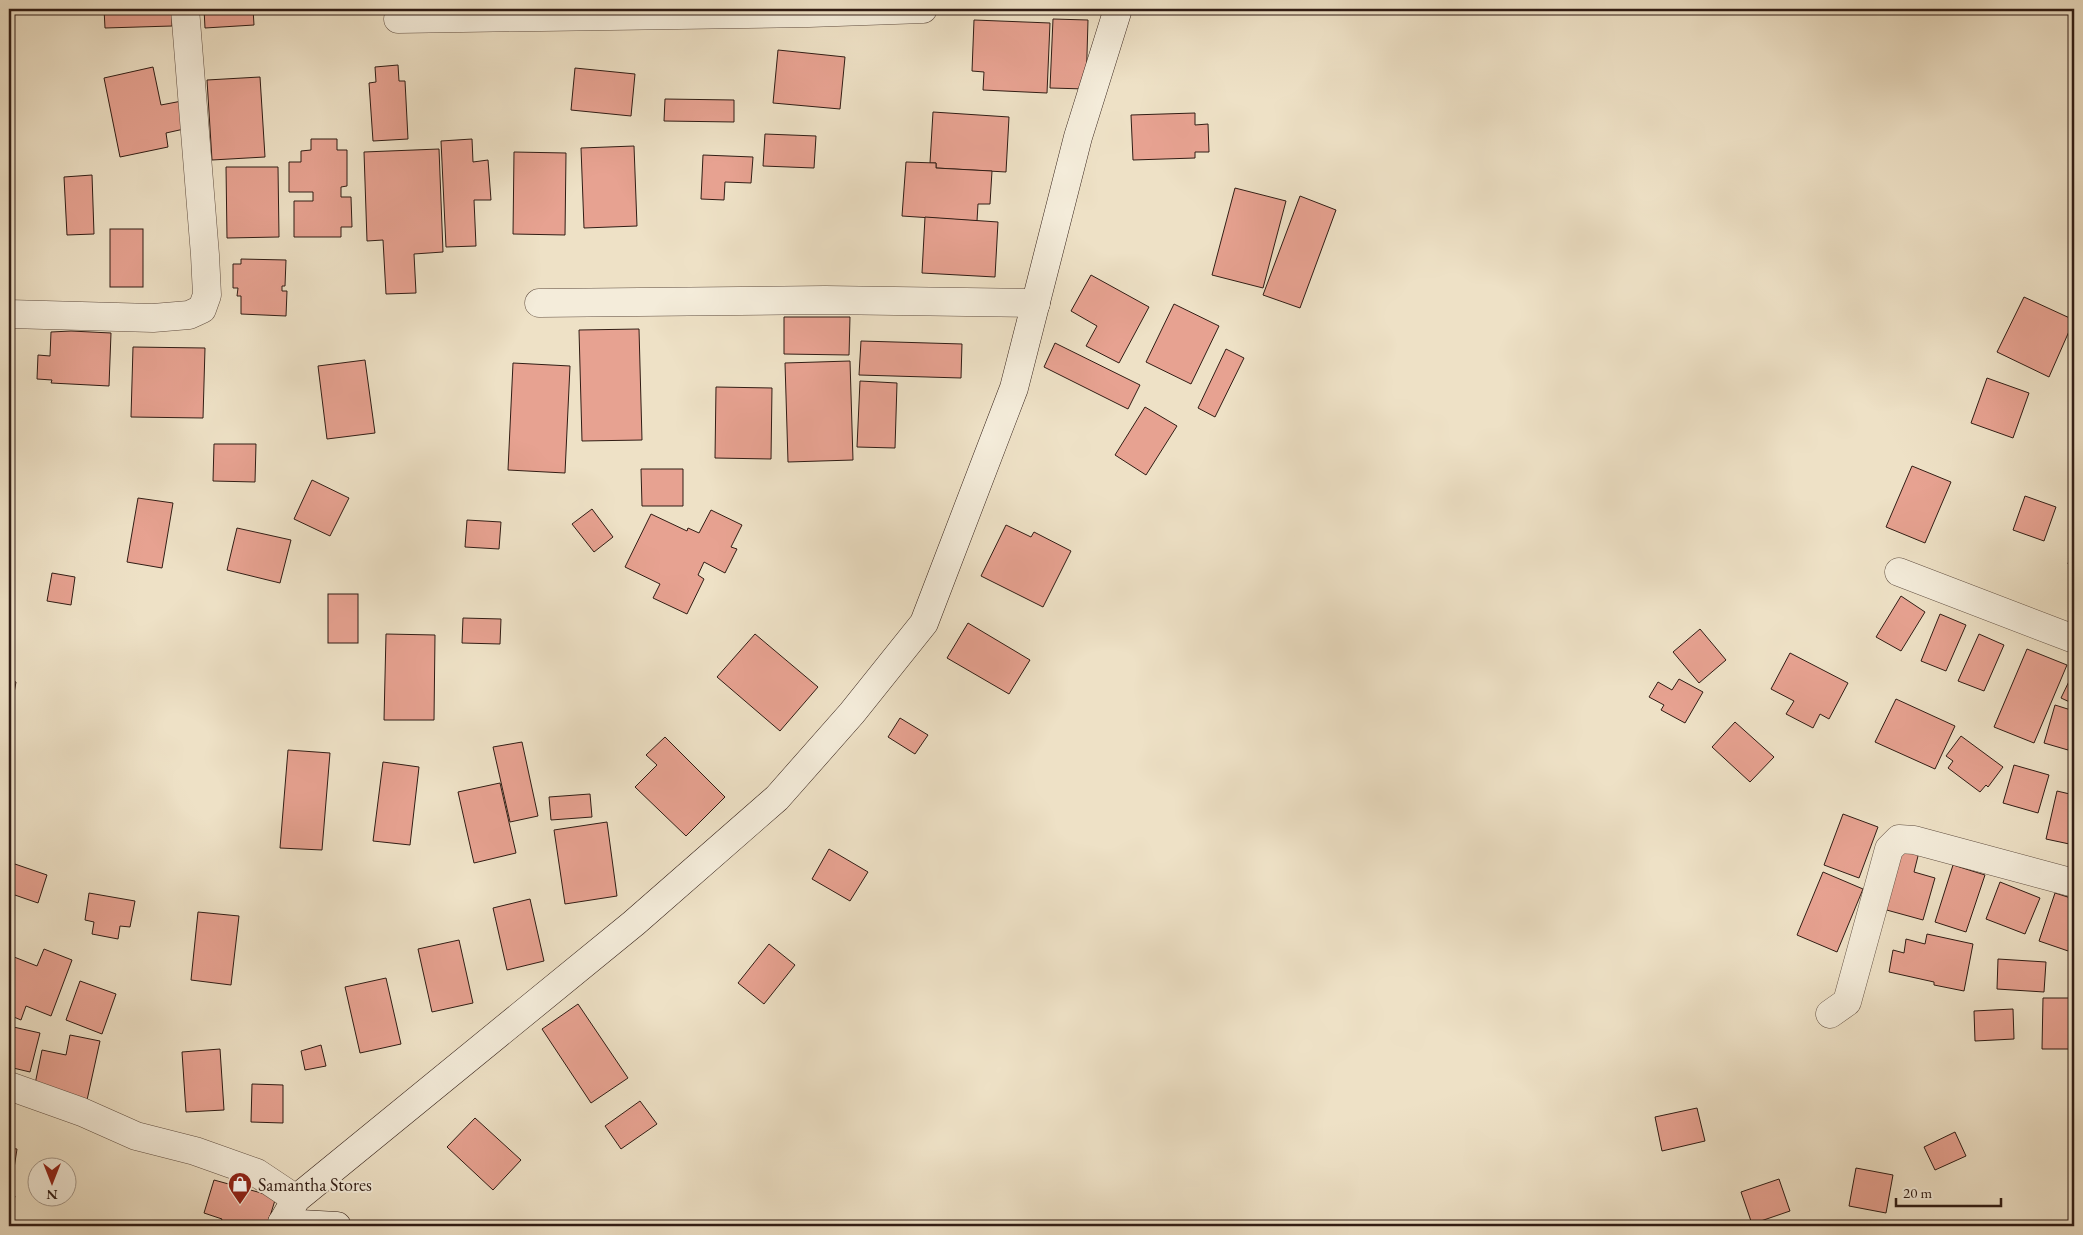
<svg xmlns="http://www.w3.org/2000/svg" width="2083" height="1235" viewBox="0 0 2083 1235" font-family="'EB Garamond',serif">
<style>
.building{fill:#e7a291;stroke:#311d15}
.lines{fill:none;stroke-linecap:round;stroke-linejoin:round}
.street-casing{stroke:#604e41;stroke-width:29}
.secondary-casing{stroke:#311d15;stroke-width:29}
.street{stroke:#f4ecda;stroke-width:28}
.secondary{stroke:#f4ecda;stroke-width:28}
.labels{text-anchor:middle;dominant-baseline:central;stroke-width:4;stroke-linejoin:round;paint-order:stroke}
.poi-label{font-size:18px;fill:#311d15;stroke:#f4ecda;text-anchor:start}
</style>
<rect width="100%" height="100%" fill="#eee1c6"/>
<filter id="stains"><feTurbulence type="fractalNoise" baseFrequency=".004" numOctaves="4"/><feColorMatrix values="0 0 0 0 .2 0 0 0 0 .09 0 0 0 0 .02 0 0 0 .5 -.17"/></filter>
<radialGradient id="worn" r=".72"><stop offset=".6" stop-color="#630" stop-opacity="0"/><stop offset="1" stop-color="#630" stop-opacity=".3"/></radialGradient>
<!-- building -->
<g class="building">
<polygon points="104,9 172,9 172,26 105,28"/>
<polygon points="204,9 253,9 254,25 205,28"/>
<polygon points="1053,19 1088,20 1086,89 1050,88"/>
<polygon points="974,20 1050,23 1047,93 983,90 984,72 972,71"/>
<polygon points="778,50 845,57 840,109 773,103"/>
<polygon points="398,65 399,81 405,81 408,139 373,141 369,83 376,82 375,67"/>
<polygon points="153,67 161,105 187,100 193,127 166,133 168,147 120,157 104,78"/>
<polygon points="575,68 635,74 631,116 571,110"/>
<polygon points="260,77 265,157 212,160 207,80"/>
<polygon points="665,99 734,100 734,122 664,121"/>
<polygon points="933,112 1009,117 1006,172 936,168 936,163 930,163"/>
<polygon points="1195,113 1195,125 1208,124 1209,152 1195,152 1195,158 1133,160 1131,115"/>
<polygon points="765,134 816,136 814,168 763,166"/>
<polygon points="311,139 337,139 337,150 347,150 347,186 341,187 341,197 351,197 352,227 341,227 341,237 294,237 294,201 313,201 313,192 289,192 289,162 301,162 301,151 311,150"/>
<polygon points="472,139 473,162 488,160 491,200 474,200 476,246 446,247 441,141"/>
<polygon points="634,146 637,226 584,228 581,148"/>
<polygon points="439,149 443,252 414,254 416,293 386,294 383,240 367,241 364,152"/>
<polygon points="514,152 566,153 565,235 513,234"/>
<polygon points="703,155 753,157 751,183 725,182 724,200 701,199"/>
<polygon points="906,162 936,163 936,168 992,171 990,204 978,204 977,221 902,216"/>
<polygon points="226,167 278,167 279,237 227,238"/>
<polygon points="92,175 94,234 67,235 64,177"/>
<polygon points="9,176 14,177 9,261"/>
<polygon points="1235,188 1286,201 1263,288 1212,275"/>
<polygon points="1300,196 1336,210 1300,308 1263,295"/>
<polygon points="925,217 998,222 995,277 922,273"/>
<rect x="110" y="229" width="33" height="58"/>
<polygon points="241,259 286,260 285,286 282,286 282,291 287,291 286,316 241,314 241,296 237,296 238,288 233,288 233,264 241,264"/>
<polygon points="1091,275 1149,307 1119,363 1086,346 1097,326 1071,311"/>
<polygon points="2024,297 2074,320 2049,377 1997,352"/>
<polygon points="1174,304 1219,326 1191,384 1146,362"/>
<polygon points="784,317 850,317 849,355 784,354"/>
<polygon points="639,329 642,440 582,441 579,330"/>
<polygon points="71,331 111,333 109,386 51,383 52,380 37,379 38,355 50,356 51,332"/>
<polygon points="861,341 962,344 961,378 859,375"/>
<polygon points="1055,343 1140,385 1128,409 1044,367"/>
<polygon points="133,347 205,348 203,418 131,417"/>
<polygon points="1226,349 1244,358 1215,417 1198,408"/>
<polygon points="365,360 375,433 327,439 318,366"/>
<polygon points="850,361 853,460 788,462 785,363"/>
<polygon points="513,363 570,366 565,473 508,470"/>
<polygon points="1987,378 2029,393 2013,438 1971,423"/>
<polygon points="860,381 897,383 895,448 857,447"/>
<polygon points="716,387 772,388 771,459 715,458"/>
<polygon points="1145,407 1177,426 1146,475 1115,455"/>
<polygon points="214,444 256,444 255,482 213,481"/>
<polygon points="1912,466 1951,482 1925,543 1886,527"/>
<polygon points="641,469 683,469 683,506 642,506"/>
<polygon points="312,480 349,498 330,536 294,519"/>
<polygon points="2025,496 2056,507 2044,541 2013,530"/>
<polygon points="138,498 173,503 162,568 127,562"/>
<polygon points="592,509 613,537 594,552 572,524"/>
<polygon points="711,510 742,525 731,547 737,549 725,573 704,562 698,575 704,579 687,614 653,598 660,584 625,567 651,514 687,531 688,528 699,533"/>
<polygon points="467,520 501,522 499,549 465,547"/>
<polygon points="1006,525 1031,537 1034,532 1071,551 1043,607 981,576"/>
<polygon points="237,528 291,540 280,583 227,570"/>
<polygon points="2074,541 2074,565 2068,564"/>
<polygon points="52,573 75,577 71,605 47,601"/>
<rect x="328" y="594" width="30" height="49"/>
<polygon points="1901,596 1925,612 1901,651 1876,637"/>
<polygon points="1940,614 1966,625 1946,671 1921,661"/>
<polygon points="463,618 501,619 500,644 462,643"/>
<polygon points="968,623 1030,660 1009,694 947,658"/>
<polygon points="1700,629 1726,660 1699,683 1673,652"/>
<polygon points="386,634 435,635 434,720 384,720"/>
<polygon points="755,634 818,687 780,731 717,677"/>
<polygon points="1979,634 2004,645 1984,691 1958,681"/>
<polygon points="2027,649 2067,665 2034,743 1994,727"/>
<polygon points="1790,653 1848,683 1829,719 1820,714 1813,728 1786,714 1794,701 1771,689"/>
<polygon points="2073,673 2074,674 2074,704 2061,698"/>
<polygon points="1679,679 1703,692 1685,723 1661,710 1664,705 1649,697 1658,682 1672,690"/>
<polygon points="9,680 16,682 9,721"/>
<polygon points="1896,699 1955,726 1935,769 1875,742"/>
<polygon points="2055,705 2074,711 2074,729 2068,750 2044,743"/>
<polygon points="900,718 928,735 915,754 888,737"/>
<polygon points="1735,722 1774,757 1750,782 1712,747"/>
<polygon points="1961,736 2003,767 1988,787 1986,785 1980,792 1948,768 1953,761 1946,756"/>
<polygon points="665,737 725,797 686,836 635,787 657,765 646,755"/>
<polygon points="522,742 538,816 510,822 493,747"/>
<polygon points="288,750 330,753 322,850 280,848"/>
<polygon points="383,762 419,767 410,845 373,841"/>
<polygon points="2014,765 2049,775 2038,813 2003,803"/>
<polygon points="500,783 516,853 474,863 458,792"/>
<polygon points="2057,791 2074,795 2074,845 2046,839"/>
<polygon points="590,794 592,817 551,820 549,797"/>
<polygon points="1843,814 1878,827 1859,878 1824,865"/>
<polygon points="607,822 617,896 565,904 554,830"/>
<polygon points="1898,847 1919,852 1914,872 1935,878 1923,920 1883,909"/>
<polygon points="829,849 868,872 850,901 812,879"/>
<polygon points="9,862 47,875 38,903 9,893"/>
<polygon points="1953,865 1985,875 1966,932 1935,922"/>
<polygon points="1823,872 1863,889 1837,952 1797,935"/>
<polygon points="2000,882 2040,898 2025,934 1986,919"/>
<polygon points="89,893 135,901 130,927 120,926 118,939 92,934 94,922 85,920"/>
<polygon points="2055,893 2074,899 2074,953 2039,941"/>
<polygon points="530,899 544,961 507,970 493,908"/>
<polygon points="198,912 239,916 231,985 191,980"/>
<polygon points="1927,934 1973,944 1964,991 1934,985 1934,982 1889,972 1893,950 1904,953 1906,939 1925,944"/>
<polygon points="459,940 473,1003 432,1012 418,949"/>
<polygon points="769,944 795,965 764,1004 738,983"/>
<polygon points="44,949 72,960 51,1016 26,1006 21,1020 9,1015 9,955 37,966"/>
<polygon points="1998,959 2046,962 2044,992 1997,989"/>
<polygon points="386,978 401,1044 360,1053 345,987"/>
<polygon points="80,981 116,994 102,1034 66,1020"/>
<polygon points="2043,998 2074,998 2074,1049 2042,1049"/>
<polygon points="578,1004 628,1078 591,1103 542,1029"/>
<polygon points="2013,1009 2014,1039 1975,1041 1974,1011"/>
<polygon points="9,1026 40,1033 30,1072 9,1067"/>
<polygon points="70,1035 100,1041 87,1100 34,1089 42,1050 66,1055"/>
<polygon points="321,1045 326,1066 305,1070 301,1051"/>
<polygon points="220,1049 224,1110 186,1112 182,1052"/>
<polygon points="252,1084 283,1085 283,1123 251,1122"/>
<polygon points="640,1101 657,1124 621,1149 605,1126"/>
<polygon points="1697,1108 1705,1141 1662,1151 1655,1117"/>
<polygon points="475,1118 521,1160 493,1190 447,1147"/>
<polygon points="1955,1132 1966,1156 1935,1170 1924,1147"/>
<polygon points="9,1148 17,1149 11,1188 9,1187"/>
<polygon points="1856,1168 1893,1175 1886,1213 1849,1206"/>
<polygon points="1779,1179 1790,1211 1752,1224 1741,1192"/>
<polygon points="214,1180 276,1197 267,1226 248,1226 238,1223 238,1226 219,1226 222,1219 204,1213"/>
<polygon points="9,1194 15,1196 9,1219"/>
</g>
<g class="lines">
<!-- street casing -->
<g class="street-casing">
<g id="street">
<polyline points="398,19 809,13 923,9"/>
<polyline points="539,303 825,300 1036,303"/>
<polyline points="9,314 153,318 189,315 202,309 207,295 205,255 185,9"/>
<polyline points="1899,572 2074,639"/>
<polyline points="1830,1014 1847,1002 1889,849 1899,839 1914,840 2074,883"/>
<polyline points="9,1086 82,1112 136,1136 195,1151 257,1173 296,1199"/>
</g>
</g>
<!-- secondary casing -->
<g class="secondary-casing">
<g id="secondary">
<polyline points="282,1223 296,1199 634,923 777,798 852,713 924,623 1014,388 1078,137 1118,9"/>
<polyline points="282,1223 337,1226"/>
</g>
</g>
<!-- street -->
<use href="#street" class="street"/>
<!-- secondary -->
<use href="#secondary" class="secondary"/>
</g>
<!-- icons -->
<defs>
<g id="shop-pin" transform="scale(1.25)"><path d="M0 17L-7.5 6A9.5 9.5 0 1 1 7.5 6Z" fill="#8f2418" stroke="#f4ecda"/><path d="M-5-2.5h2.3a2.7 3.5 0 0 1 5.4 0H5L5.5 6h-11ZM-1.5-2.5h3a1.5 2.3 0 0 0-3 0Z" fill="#fff"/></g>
</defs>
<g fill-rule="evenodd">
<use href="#shop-pin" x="240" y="1184"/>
</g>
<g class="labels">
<!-- poi labels -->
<g class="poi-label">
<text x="258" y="1184">Samantha Stores</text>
</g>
</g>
<!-- margin -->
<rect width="2083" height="1235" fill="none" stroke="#eee1c6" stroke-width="30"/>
<rect x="10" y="10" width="2063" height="1215" fill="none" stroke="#311d15" stroke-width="2.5"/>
<rect x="15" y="15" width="2053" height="1205" fill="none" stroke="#311d15"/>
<!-- north arrow -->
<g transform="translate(52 1182) rotate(180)"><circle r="24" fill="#f4ecda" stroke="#a6998b"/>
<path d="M0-4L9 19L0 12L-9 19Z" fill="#8f2418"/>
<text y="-8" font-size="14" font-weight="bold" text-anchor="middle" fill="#311d15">N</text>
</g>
<!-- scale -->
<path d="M1896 1198v8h105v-8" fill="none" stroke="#311d15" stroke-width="2.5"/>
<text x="1903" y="1198" font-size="15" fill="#311d15" stroke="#f4ecda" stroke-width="4" paint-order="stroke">20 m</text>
<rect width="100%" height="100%" filter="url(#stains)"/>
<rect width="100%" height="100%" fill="url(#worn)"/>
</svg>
